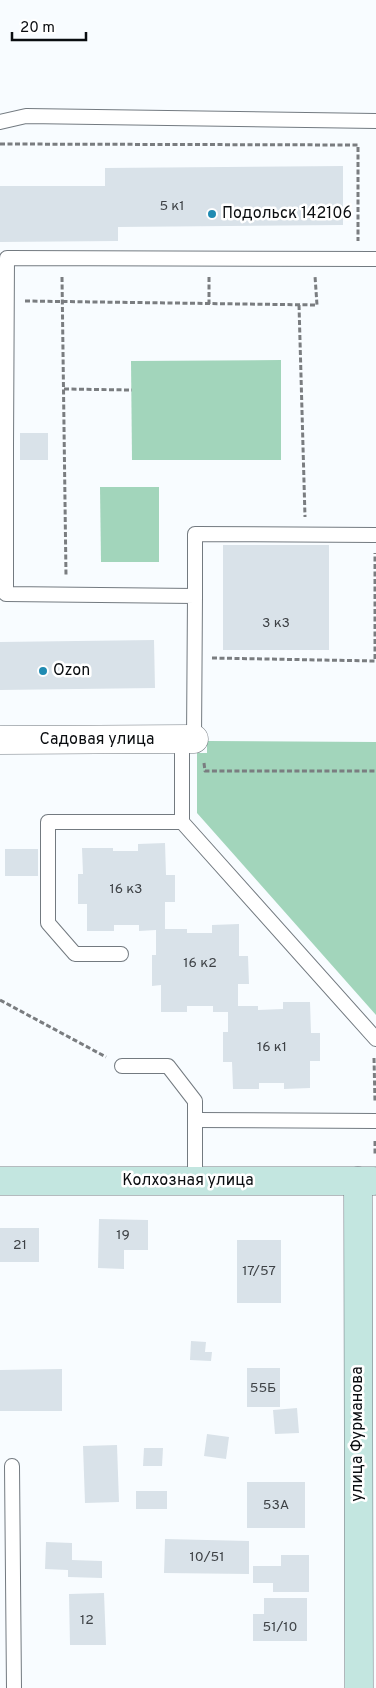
<svg xmlns="http://www.w3.org/2000/svg" width="376" height="1688" viewBox="0 0 376 1688" font-family="Overpass,sans-serif">
<style>
.green{fill:#a2d5bb}
.building{fill:#d9e2e9}
.lines{fill:none;stroke-linecap:round;stroke-linejoin:round}
.lane-casing{stroke:#737a80;stroke-width:16}
.street-casing{stroke:#737a80;stroke-width:29}
.secondary-casing{stroke:#737a80;stroke-width:29}
.path{stroke:#7a7d80;stroke-width:3;stroke-dasharray:5 2.5;stroke-linecap:butt}
.lane{stroke:#fff;stroke-width:14}
.street{stroke:#fff;stroke-width:28}
.secondary{stroke:#c3e6e0;stroke-width:28}
.poi-dot{fill:#208bb2;stroke:#fff;stroke-width:2}
.labels{text-anchor:middle;dominant-baseline:central;stroke-width:5;stroke-linejoin:round;paint-order:stroke}
.number-label{font-size:14px;fill:#3e4246}
.poi-label{font-size:16px;fill:#0a0d10;stroke:#fff;text-anchor:start}
.street-label{font-size:16px;fill:#0a0d10;stroke:#fff}
</style>
<rect width="100%" height="100%" fill="#f8fcff"/>
<!-- green -->
<g class="green">
<polygon points="281,360 281,460 132,460 131,361"/>
<polygon points="100,487 159,487 159,562 101,562"/>
<polygon points="207,741 376,742 376,1015 197,813 197,753 207,753"/>
</g>
<!-- building -->
<g class="building">
<polygon points="343,166 343,225 118,227 118,241 0,242 0,186 105,186 105,168"/>
<rect x="20" y="433" width="28" height="27"/>
<rect x="223" y="545" width="106" height="105"/>
<polygon points="154,640 155,688 0,690 0,642"/>
<polygon points="165,843 166,875 175,875 175,902 165,902 165,929 187,929 187,933 212,933 212,925 239,924 239,956 248,956 249,984 238,984 238,1006 258,1006 258,1010 283,1009 283,1002 310,1002 311,1033 320,1033 320,1061 310,1061 310,1088 284,1089 284,1083 259,1083 259,1089 233,1089 232,1062 223,1062 223,1032 228,1032 228,1012 213,1012 213,1006 187,1006 187,1012 161,1012 161,985 152,986 152,955 156,955 156,930 139,931 139,925 114,925 114,931 87,931 87,904 78,904 78,874 83,874 82,848 113,848 113,851 138,851 138,844"/>
<rect x="5" y="849" width="33" height="27"/>
<polygon points="99,1219 148,1220 148,1250 124,1250 124,1269 98,1268"/>
<rect x="0" y="1228" width="39" height="34"/>
<rect x="237" y="1240" width="44" height="63"/>
<polygon points="191,1341 206,1342 205,1352 212,1352 211,1361 190,1360"/>
<rect x="247" y="1368" width="33" height="39"/>
<polygon points="62,1369 62,1411 0,1411 0,1370"/>
<polygon points="297,1408 299,1433 275,1434 273,1410"/>
<polygon points="207,1434 229,1437 226,1459 204,1456"/>
<polygon points="117,1445 119,1502 85,1503 83,1446"/>
<polygon points="144,1448 163,1448 162,1466 143,1466"/>
<rect x="247" y="1482" width="58" height="46"/>
<rect x="136" y="1491" width="31" height="18"/>
<polygon points="165,1539 249,1541 249,1574 164,1573"/>
<polygon points="46,1542 72,1543 72,1560 102,1561 102,1578 68,1577 68,1570 45,1569"/>
<polygon points="281,1555 309,1555 309,1592 273,1592 273,1583 253,1583 253,1566 281,1566"/>
<polygon points="104,1593 106,1645 70,1645 69,1594"/>
<polygon points="264,1598 307,1598 307,1641 253,1641 253,1614 264,1614"/>
</g>
<g class="lines">
<!-- lane casing -->
<g class="lane-casing">
<g id="lane">
<polyline points="0,122 26,116 376,121"/>
<polyline points="0,445 6,445 6,594 195,596 194,739"/>
<polyline points="6,445 7,258 376,259"/>
<polyline points="195,596 195,534 376,535"/>
<polyline points="182,740 182,822 376,1039"/>
<polyline points="121,954 75,954 48,923 48,822 182,822"/>
<polyline points="122,1066 168,1066 195,1101 195,1181"/>
<polyline points="195,1120 376,1121"/>
<polyline points="12,1466 14,1688"/>
</g>
</g>
<!-- street casing -->
<g class="street-casing">
<polyline id="street" points="0,740 194,739"/>
</g>
<!-- secondary casing -->
<g class="secondary-casing">
<g id="secondary">
<polyline points="0,1181 374,1181"/>
<polyline points="358,1181 359,1688"/>
</g>
</g>
<!-- path -->
<g class="path">
<polyline points="0,144 358,145 358,241"/>
<polyline points="62,277 66,576"/>
<polyline points="209,277 209,304"/>
<polyline points="25,301 317,305 315,276"/>
<polyline points="299,305 305,517"/>
<polyline points="64,389 132,390"/>
<polyline points="212,658 375,661 375,553"/>
<polyline points="204,763 205,771 376,771"/>
<polyline points="0,1000 106,1057"/>
<polyline points="374,1058 375,1102"/>
<polyline points="375,1141 375,1155"/>
</g>
<!-- lane -->
<use href="#lane" class="lane"/>
<!-- street -->
<use href="#street" class="street"/>
<!-- secondary -->
<use href="#secondary" class="secondary"/>
</g>
<!-- markers -->
<g class="poi-dot">
<circle cx="212" cy="214" r="5"/>
<circle cx="43" cy="671" r="5"/>
</g>
<g class="labels">
<!-- number labels -->
<g class="number-label">
<text x="172" y="206">5 к1</text>
<text x="276" y="623">3 к3</text>
<text x="126" y="889">16 к3</text>
<text x="200" y="963">16 к2</text>
<text x="272" y="1047">16 к1</text>
<text x="123" y="1235">19</text>
<text x="20" y="1245">21</text>
<text x="259" y="1271">17/57</text>
<text x="263" y="1388">55Б</text>
<text x="276" y="1505">53А</text>
<text x="207" y="1557">10/51</text>
<text x="87" y="1620">12</text>
<text x="280" y="1627">51/10</text>
</g>
<!-- poi labels -->
<g class="poi-label">
<text x="222" y="214">Подольск 142106</text>
<text x="53" y="671">Ozon</text>
</g>
<!-- street labels -->
<g class="street-label">
<text x="97" y="740">Садовая улица</text>
<text x="188" y="1181">Колхозная улица</text>
<text transform="translate(358 1434) rotate(-90)">улица Фурманова</text>
</g>
</g>
<!-- scale -->
<path d="M12 32v8h74v-8" fill="none" stroke="#0a0d10" stroke-width="2.5"/>
<text x="20" y="32" font-size="15" fill="#0a0d10" stroke="#ffffff" stroke-width="4" paint-order="stroke">20 m</text>
</svg>
